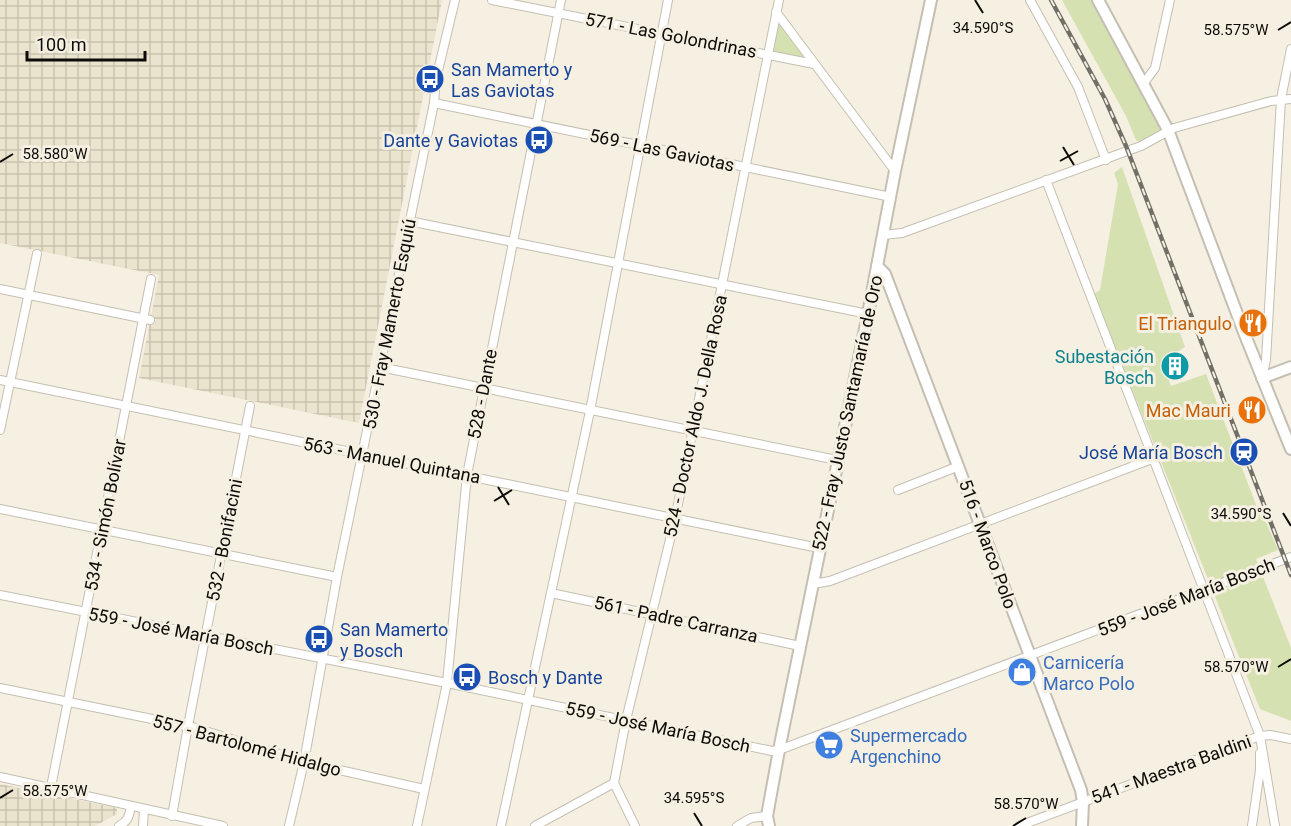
<svg xmlns="http://www.w3.org/2000/svg" width="1291" height="826" viewBox="0 0 1291 826" font-family="Roboto,sans-serif">
<style>
.industrial{fill:url(#industrial-grid)}
.park{fill:#d5e1b1}
.lines{fill:none;stroke-linecap:round;stroke-linejoin:round}
.street-casing{stroke:#c4bfb2;stroke-width:10}
.secondary-casing{stroke:#c4bfb2;stroke-width:14}
.street{stroke:#fff;stroke-width:8}
.secondary{stroke:#fff;stroke-width:10}
.rail-casing{stroke:#726f66;stroke-width:4.5}
.rail{stroke:#f5f0e2;stroke-width:2;stroke-dasharray:7;stroke-linecap:butt}
.ticks{fill:none;stroke:#0d0b07;stroke-width:2}
.labels{text-anchor:middle;dominant-baseline:central;stroke-width:6;stroke-linejoin:round;paint-order:stroke}
.street-label{font-size:18px;fill:#0d0b07;stroke:#f5f0e2}
.transit-label{font-size:18px;fill:#164399;stroke:#f5f0e2;text-anchor:start}
.food-label{font-size:18px;fill:#c56008;stroke:#f5f0e2;text-anchor:end}
.culture-label{font-size:18px;fill:#0d838f;stroke:#f5f0e2;text-anchor:end}
.shop-label{font-size:18px;fill:#366cbe;stroke:#f5f0e2;text-anchor:start}
.ticks-label{font-size:15px;text-anchor:middle;fill:#0d0b07;stroke:#f5f0e2;stroke-width:6;stroke-linejoin:round;paint-order:stroke}
</style>
<defs>
<pattern id="industrial-grid" width="8" height="8" patternUnits="userSpaceOnUse" patternTransform="scale(1.5)"><rect width="8" height="8" fill="#eae4ce"/><path d="M0 4h8M4 0v8" fill="none" stroke="#c8c2af"/></pattern>
</defs>
<rect width="100%" height="100%" fill="#f5f0e2"/>
<!-- industrial -->
<g class="industrial">
<polygon points="0,0 442,0 359,423 139,378 159,275 0,243"/>
<polygon points="0,784 117,808 117,814 95,826 0,826"/>
</g>
<!-- park -->
<g class="park">
<polygon points="1062,0 1092,0 1161,128 1158,132 1141,143 1136,140 1126,116"/>
<polygon points="776,19 805,59 771,51"/>
<polygon points="1122,167 1185,347 1162,361 1171,386 1206,374 1260,515 1263,515 1278,550 1256,559 1291,648 1291,721 1260,709 1094,294 1100,290 1118,184 1114,173"/>
</g>
<g class="lines">
<!-- street casing -->
<g class="street-casing">
<g id="street">
<polyline points="492,0 814,64"/>
<polyline points="1030,0 1078,87 1106,160"/>
<polyline points="776,12 895,171"/>
<polyline points="1144,83 1155,68 1170,0"/>
<polyline points="434,103 891,197"/>
<polyline points="1046,180 1260,736 1275,826"/>
<polyline points="409,221 868,314"/>
<polyline points="883,235 902,233 1141,146 1174,128 1271,101 1291,99"/>
<polyline points="0,289 150,320"/>
<polyline points="380,367 837,460"/>
<polyline points="1262,378 1266,360 1281,99 1291,49"/>
<polyline points="0,380 819,548"/>
<polyline points="0,430 37,254"/>
<polyline points="898,490 959,466"/>
<polyline points="0,509 337,577"/>
<polyline points="813,584 830,581 1152,459"/>
<polyline points="551,593 800,646"/>
<polyline points="0,595 447,683 772,751 779,750 1291,557"/>
<polyline points="0,688 196,728 304,762 424,789"/>
<polyline points="0,777 223,826"/>
<polyline points="51,787 151,279"/>
<polyline points="172,816 188,726 250,406"/>
<path d="M119,826C128,821 129,817 131,806"/>
<polyline points="143,826 144,809"/>
<polyline points="289,826 304,762 337,577 434,103 436,79 455,0"/>
<polyline points="417,826 447,683 467,475 561,0"/>
<polyline points="501,826 590,411 668,0"/>
<polyline points="535,826 614,783"/>
<polyline points="635,826 614,783 626,720 675,519 779,0"/>
<polyline points="737,826 751,818 767,816"/>
<polyline points="1019,826 1260,736 1270,735 1291,739"/>
<polyline points="1252,826 1260,770 1260,753"/>
</g>
</g>
<!-- secondary casing -->
<g class="secondary-casing">
<g id="secondary">
<polyline points="1098,0 1168,130 1245,335 1291,449"/>
<polyline points="877,266 885,274 1081,790 1083,802 1082,826"/>
<polyline points="1262,378 1291,367"/>
<polyline points="769,826 767,816 779,750 868,314 895,171 931,0"/>
</g>
</g>
<!-- street -->
<use href="#street" class="street"/>
<!-- secondary -->
<use href="#secondary" class="secondary"/>
<!-- rail casing -->
<g class="rail-casing">
<polyline id="rail" points="1051,0 1105,99 1126,146 1291,575"/>
</g>
<!-- rail -->
<use href="#rail" class="rail"/>
</g>
<!-- ticks -->
<path class="ticks" d="M975,0L983,13M1278,30L1291,22M1063,147L1074,165M1060,161L1078,151M0,162L13,154M498,487L509,505M494,501L512,490M1283,513L1291,526M1278,667L1291,659M0,798L13,790M694,813L702,826M1013,826L1026,818"/>
<!-- icons -->
<defs>
<g id="bus-disc" transform="scale(1.5)"><circle r="9.5" fill="#1a4fb4" stroke="#f5f0e2"/><path d="M-5-6H5V4H4V6H2V4H-2V6H-4V4H-5ZM-3.5-4V0h7V-4ZM-3.5 1.2v1.5H-2V1.2ZM2 1.2v1.5H3.5V1.2Z" fill="#fff"/></g>
<g id="restaurant-disc" transform="scale(1.5)"><circle r="9.5" fill="#e8710a" stroke="#f5f0e2"/><path d="M-5-6h1v4h1v-4h1v4h1v-4h1v5L-1.5 .5V6h-2V.5L-5-1ZM5-6V6H3V1.5H1.5Q1.5-4 5-6Z" fill="#fff"/></g>
<g id="building-disc" transform="scale(1.5)"><circle r="9.5" fill="#0f9aa8" stroke="#f5f0e2"/><path d="M-4-6H4V6H1V3H-1V6H-4ZM-2.5-4.3h1.7v1.8h-1.7ZM.8-4.3h1.7v1.8H.8ZM-2.5-1h1.7V.8h-1.7ZM.8-1h1.7V.8H.8Z" fill="#fff"/></g>
<g id="station-disc" transform="scale(1.5)"><circle r="9.5" fill="#1a4fb4" stroke="#f5f0e2"/><path d="M-3-6H3Q5-6 5-4V2Q5 4 3 4L4.5 6H3L1.5 4h-3L-3 6H-4.5L-3 4Q-5 4-5 2V-4Q-5-6-3-6ZM-3.5-4v3h7v-3ZM-3.5 1v1.5H-2V1ZM2 1v1.5H3.5V1Z" fill="#fff"/></g>
<g id="shop-disc" transform="scale(1.5)"><circle r="9.5" fill="#3f7fe0" stroke="#f5f0e2"/><path d="M-5-2.5h2.3a2.7 3.5 0 0 1 5.4 0H5L5.5 6h-11ZM-1.5-2.5h3a1.5 2.3 0 0 0-3 0Z" fill="#fff"/></g>
<g id="supermarket-disc" transform="scale(1.5)"><circle r="9.5" fill="#3f7fe0" stroke="#f5f0e2"/><path d="M-6-5.5h2.5l.6 2H6L4.5 2H-2.5L-4.4-4H-6ZM-1.5 3.2a1.3 1.3 0 1 0 .1 0ZM3 3.2a1.3 1.3 0 1 0 .1 0Z" fill="#fff"/></g>
</defs>
<g fill-rule="evenodd">
<use href="#bus-disc" x="430" y="79"/>
<use href="#bus-disc" x="539" y="140"/>
<use href="#restaurant-disc" x="1253" y="323"/>
<use href="#building-disc" x="1175" y="366"/>
<use href="#restaurant-disc" x="1252" y="410"/>
<use href="#station-disc" x="1244" y="452"/>
<use href="#bus-disc" x="319" y="639"/>
<use href="#shop-disc" x="1022" y="672"/>
<use href="#bus-disc" x="467" y="677"/>
<use href="#supermarket-disc" x="829" y="745"/>
</g>
<g class="labels">
<!-- street labels -->
<g class="street-label">
<text transform="translate(671 35) rotate(11)">571 - Las Golondrinas</text>
<text transform="translate(662 150) rotate(12)">569 - Las Gaviotas</text>
<text transform="translate(389 324) rotate(-79)">530 - Fray Mamerto Esquiú</text>
<text transform="translate(482 394) rotate(-79)">528 - Dante</text>
<text transform="translate(847 413) rotate(-78)">522 - Fray Justo Santamaría de Oro</text>
<text transform="translate(695 416) rotate(-78)">524 - Doctor Aldo J. Della Rosa</text>
<text transform="translate(392 460) rotate(11)">563 - Manuel Quintana</text>
<text transform="translate(105 515) rotate(-79)">534 - Simón Bolívar</text>
<text transform="translate(224 540) rotate(-79)">532 - Bonifacini</text>
<text transform="translate(988 544) rotate(70)">516 - Marco Polo</text>
<text transform="translate(1186 597) rotate(-21)">559 - José María Bosch</text>
<text transform="translate(676 619) rotate(12)">561 - Padre Carranza</text>
<text transform="translate(181 631) rotate(11)">559 - José María Bosch</text>
<text transform="translate(658 727) rotate(12)">559 - José María Bosch</text>
<text transform="translate(247 745) rotate(15)">557 - Bartolomé Hidalgo</text>
<text transform="translate(1171 769) rotate(-20)">541 - Maestra Baldini</text>
</g>
<!-- transit labels -->
<g class="transit-label">
<text x="451" y="69">San Mamerto y<tspan x="451" dy="21">Las Gaviotas</tspan></text>
<text x="518" y="140" text-anchor="end">Dante y Gaviotas</text>
<text x="1223" y="452" text-anchor="end">José María Bosch</text>
<text x="340" y="629">San Mamerto<tspan x="340" dy="21">y Bosch</tspan></text>
<text x="488" y="677">Bosch y Dante</text>
</g>
<!-- food labels -->
<g class="food-label">
<text x="1232" y="323">El Triangulo</text>
<text x="1231" y="410">Mac Mauri</text>
</g>
<!-- culture labels -->
<g class="culture-label">
<text x="1154" y="356">Subestación<tspan x="1154" dy="21">Bosch</tspan></text>
</g>
<!-- shop labels -->
<g class="shop-label">
<text x="1043" y="662">Carnicería<tspan x="1043" dy="21">Marco Polo</tspan></text>
<text x="850" y="735">Supermercado<tspan x="850" dy="21">Argenchino</tspan></text>
</g>
</g>
<g class="ticks-label">
<text x="983" y="33">34.590°S</text>
<text x="1236" y="35">58.575°W</text>
<text x="55" y="159">58.580°W</text>
<text x="1241" y="519">34.590°S</text>
<text x="1236" y="672">58.570°W</text>
<text x="55" y="796">58.575°W</text>
<text x="694" y="803">34.595°S</text>
<text x="1026" y="809">58.570°W</text>
</g>
<!-- scale -->
<path d="M27 51v9h118v-9" fill="none" stroke="#0d0b07" stroke-width="3"/>
<text x="36" y="51" font-size="18" fill="#0d0b07" stroke="#f5f0e2" stroke-width="4.5" paint-order="stroke">100 m</text>
</svg>
